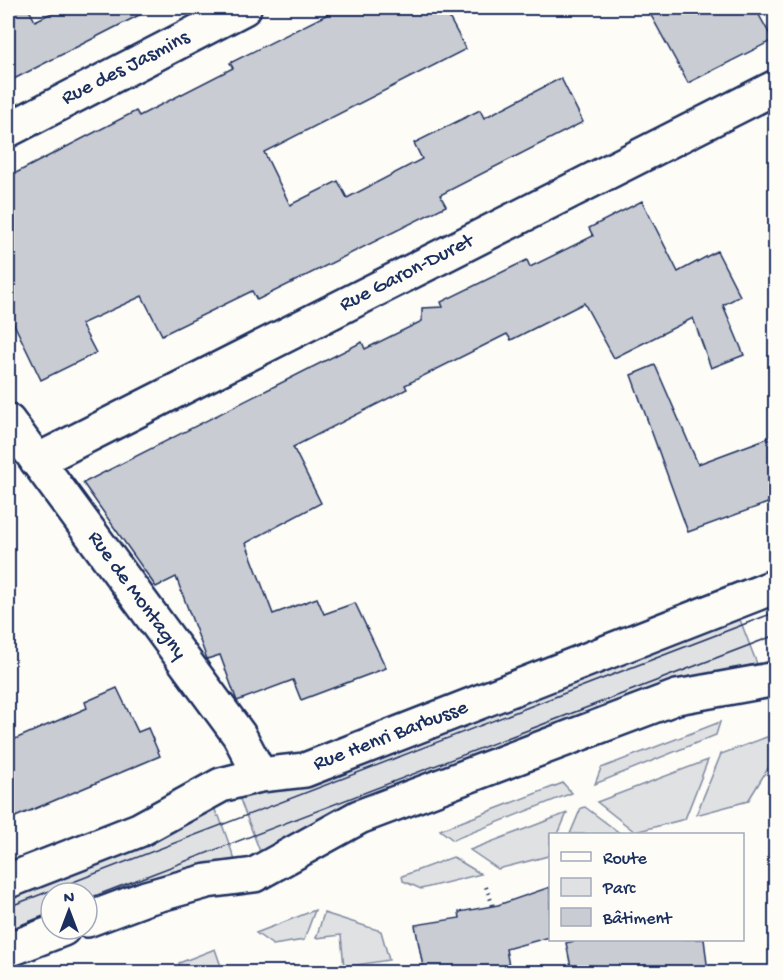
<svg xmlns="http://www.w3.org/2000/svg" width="783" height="980" viewBox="0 0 783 980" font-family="'Gochi Hand',sans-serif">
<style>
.green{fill:#e0e1e3;stroke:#7e88a0;stroke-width:1.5}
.building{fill:#c9ccd3;stroke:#1b2f5e;stroke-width:1.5}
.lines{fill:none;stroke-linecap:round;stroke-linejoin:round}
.street-casing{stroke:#1b2f5e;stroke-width:38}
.secondary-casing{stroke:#1b2f5e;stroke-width:38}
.path{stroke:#1b2f5e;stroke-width:4;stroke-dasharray:1.5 4.5;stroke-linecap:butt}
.street{stroke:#fdfcf7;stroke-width:33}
.secondary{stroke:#fdfcf7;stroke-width:33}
.tram{stroke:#1b2f5e;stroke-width:1.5}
.labels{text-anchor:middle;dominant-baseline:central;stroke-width:4.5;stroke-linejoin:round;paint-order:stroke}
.street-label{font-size:21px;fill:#1b2f5e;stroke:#fdfcf7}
</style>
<rect width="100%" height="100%" fill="#fdfcf7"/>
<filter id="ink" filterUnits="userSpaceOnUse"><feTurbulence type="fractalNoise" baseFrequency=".0167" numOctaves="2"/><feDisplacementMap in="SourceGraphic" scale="12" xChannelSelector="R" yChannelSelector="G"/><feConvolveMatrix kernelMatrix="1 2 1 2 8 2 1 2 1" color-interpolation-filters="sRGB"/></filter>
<g filter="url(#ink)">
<!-- green -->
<g class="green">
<polygon points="739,617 757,664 681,682 261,854 239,797"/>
<polygon points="720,722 716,735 595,784 601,768"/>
<polygon points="775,734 775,757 748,801 696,815 721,754"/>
<polygon points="708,760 685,819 635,832 597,802"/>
<polygon points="563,783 572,793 453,840 440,830"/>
<polygon points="214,806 217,816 219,816 236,863 87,909 87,893 51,893 51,922 8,939 8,897 139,848 166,834"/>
<polygon points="585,807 621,834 570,834 581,808"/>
<polygon points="567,813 558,834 550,834 550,851 548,856 498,869 470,850"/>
<polygon points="453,857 481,874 421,889 403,881 402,876"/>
<polygon points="315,910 304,940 273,945 256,933"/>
<polygon points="324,913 381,931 389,960 344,967 341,935 316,938"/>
<polygon points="215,949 223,972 181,972 179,963"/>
</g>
<!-- building -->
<g class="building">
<polygon points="8,8 28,8 35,21 62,8 153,8 8,82"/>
<polygon points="340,8 444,8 466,49 264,152 290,205 338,181 347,198 422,159 414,143 480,110 484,118 561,78 583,122 440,195 446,206 257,300 252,291 162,335 142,296 81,324 96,353 41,380 13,322 8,322 8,177 136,111 139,116 233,68 230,63"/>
<polygon points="647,8 755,8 773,40 688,83"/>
<polygon points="642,201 678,272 717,251 740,296 723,305 744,355 711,368 693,318 614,358 584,303 511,340 507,334 405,385 407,389 293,447 321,503 246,543 273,614 317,598 324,614 355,603 386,668 301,700 293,680 237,701 220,655 207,659 176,577 156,587 83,483 362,342 365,349 422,321 422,308 443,307 441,302 527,260 530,267 593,236 589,228"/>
<polygon points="655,365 698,464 776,435 776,500 688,532 631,375"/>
<polygon points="117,688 138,732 148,728 160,756 8,820 8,742 87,708 85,702"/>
<polygon points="550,887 550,937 506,949 510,972 424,972 415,925 460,918 459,912 498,905"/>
<polygon points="582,939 704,939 708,972 572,972 566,943"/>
</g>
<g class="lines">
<!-- street casing -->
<g class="street-casing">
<g id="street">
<polyline points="8,130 244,8"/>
<polyline points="8,421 239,735 260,775"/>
<polyline points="37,461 776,87"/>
</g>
</g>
<!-- secondary casing -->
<g class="secondary-casing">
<g id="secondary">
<polyline points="8,881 139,830 221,785 260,775 305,770 776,586"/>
<polyline points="87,920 146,898 207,881 254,875 359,817 677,697 776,679"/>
<polyline points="8,950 63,929"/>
</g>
</g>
<!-- path -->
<polyline class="path" points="486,887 493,906"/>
<!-- street -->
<use href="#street" class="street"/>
<!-- secondary -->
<use href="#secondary" class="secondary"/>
<!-- tram -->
<g class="tram">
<polyline points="87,899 776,635"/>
<polyline points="8,907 776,612"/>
<polyline points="8,930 51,913"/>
</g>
</g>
</g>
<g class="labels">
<!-- street labels -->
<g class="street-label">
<text transform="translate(126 69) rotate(-27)">Rue des Jasmins</text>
<text transform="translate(407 274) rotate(-27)">Rue Garon-Duret</text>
<text transform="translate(136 596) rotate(54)">Rue de Montagny</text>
<text transform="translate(391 737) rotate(-21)">Rue Henri Barbusse</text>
</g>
</g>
<!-- margin -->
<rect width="783" height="980" fill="none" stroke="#fdfcf7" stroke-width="30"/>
<rect x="15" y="15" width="753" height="950" fill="none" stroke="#1b2f5e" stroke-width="2" filter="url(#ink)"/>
<!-- legend -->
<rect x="549" y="833" width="195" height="108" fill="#fdfcf7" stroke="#a3aaba" stroke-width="1.5"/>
<rect x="561" y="852" width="30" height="9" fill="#fdfcf7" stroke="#a3aaba" stroke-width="1.5"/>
<text x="603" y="863" font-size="18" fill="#1b2f5e">Route</text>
<rect x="561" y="878" width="30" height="18" fill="#e0e1e3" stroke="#a3aaba" stroke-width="1.5"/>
<text x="603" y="893" font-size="18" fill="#1b2f5e">Parc</text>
<rect x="561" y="908" width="30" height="18" fill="#c9ccd3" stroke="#a3aaba" stroke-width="1.5"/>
<text x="603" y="923" font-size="18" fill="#1b2f5e">Bâtiment</text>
<!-- north arrow -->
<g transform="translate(69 911)"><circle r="28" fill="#fdfcf7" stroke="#a3aaba" stroke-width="1.5"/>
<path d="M0-4.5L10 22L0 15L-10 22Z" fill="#1b2f5e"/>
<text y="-9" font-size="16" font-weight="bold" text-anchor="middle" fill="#1b2f5e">N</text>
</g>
</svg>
